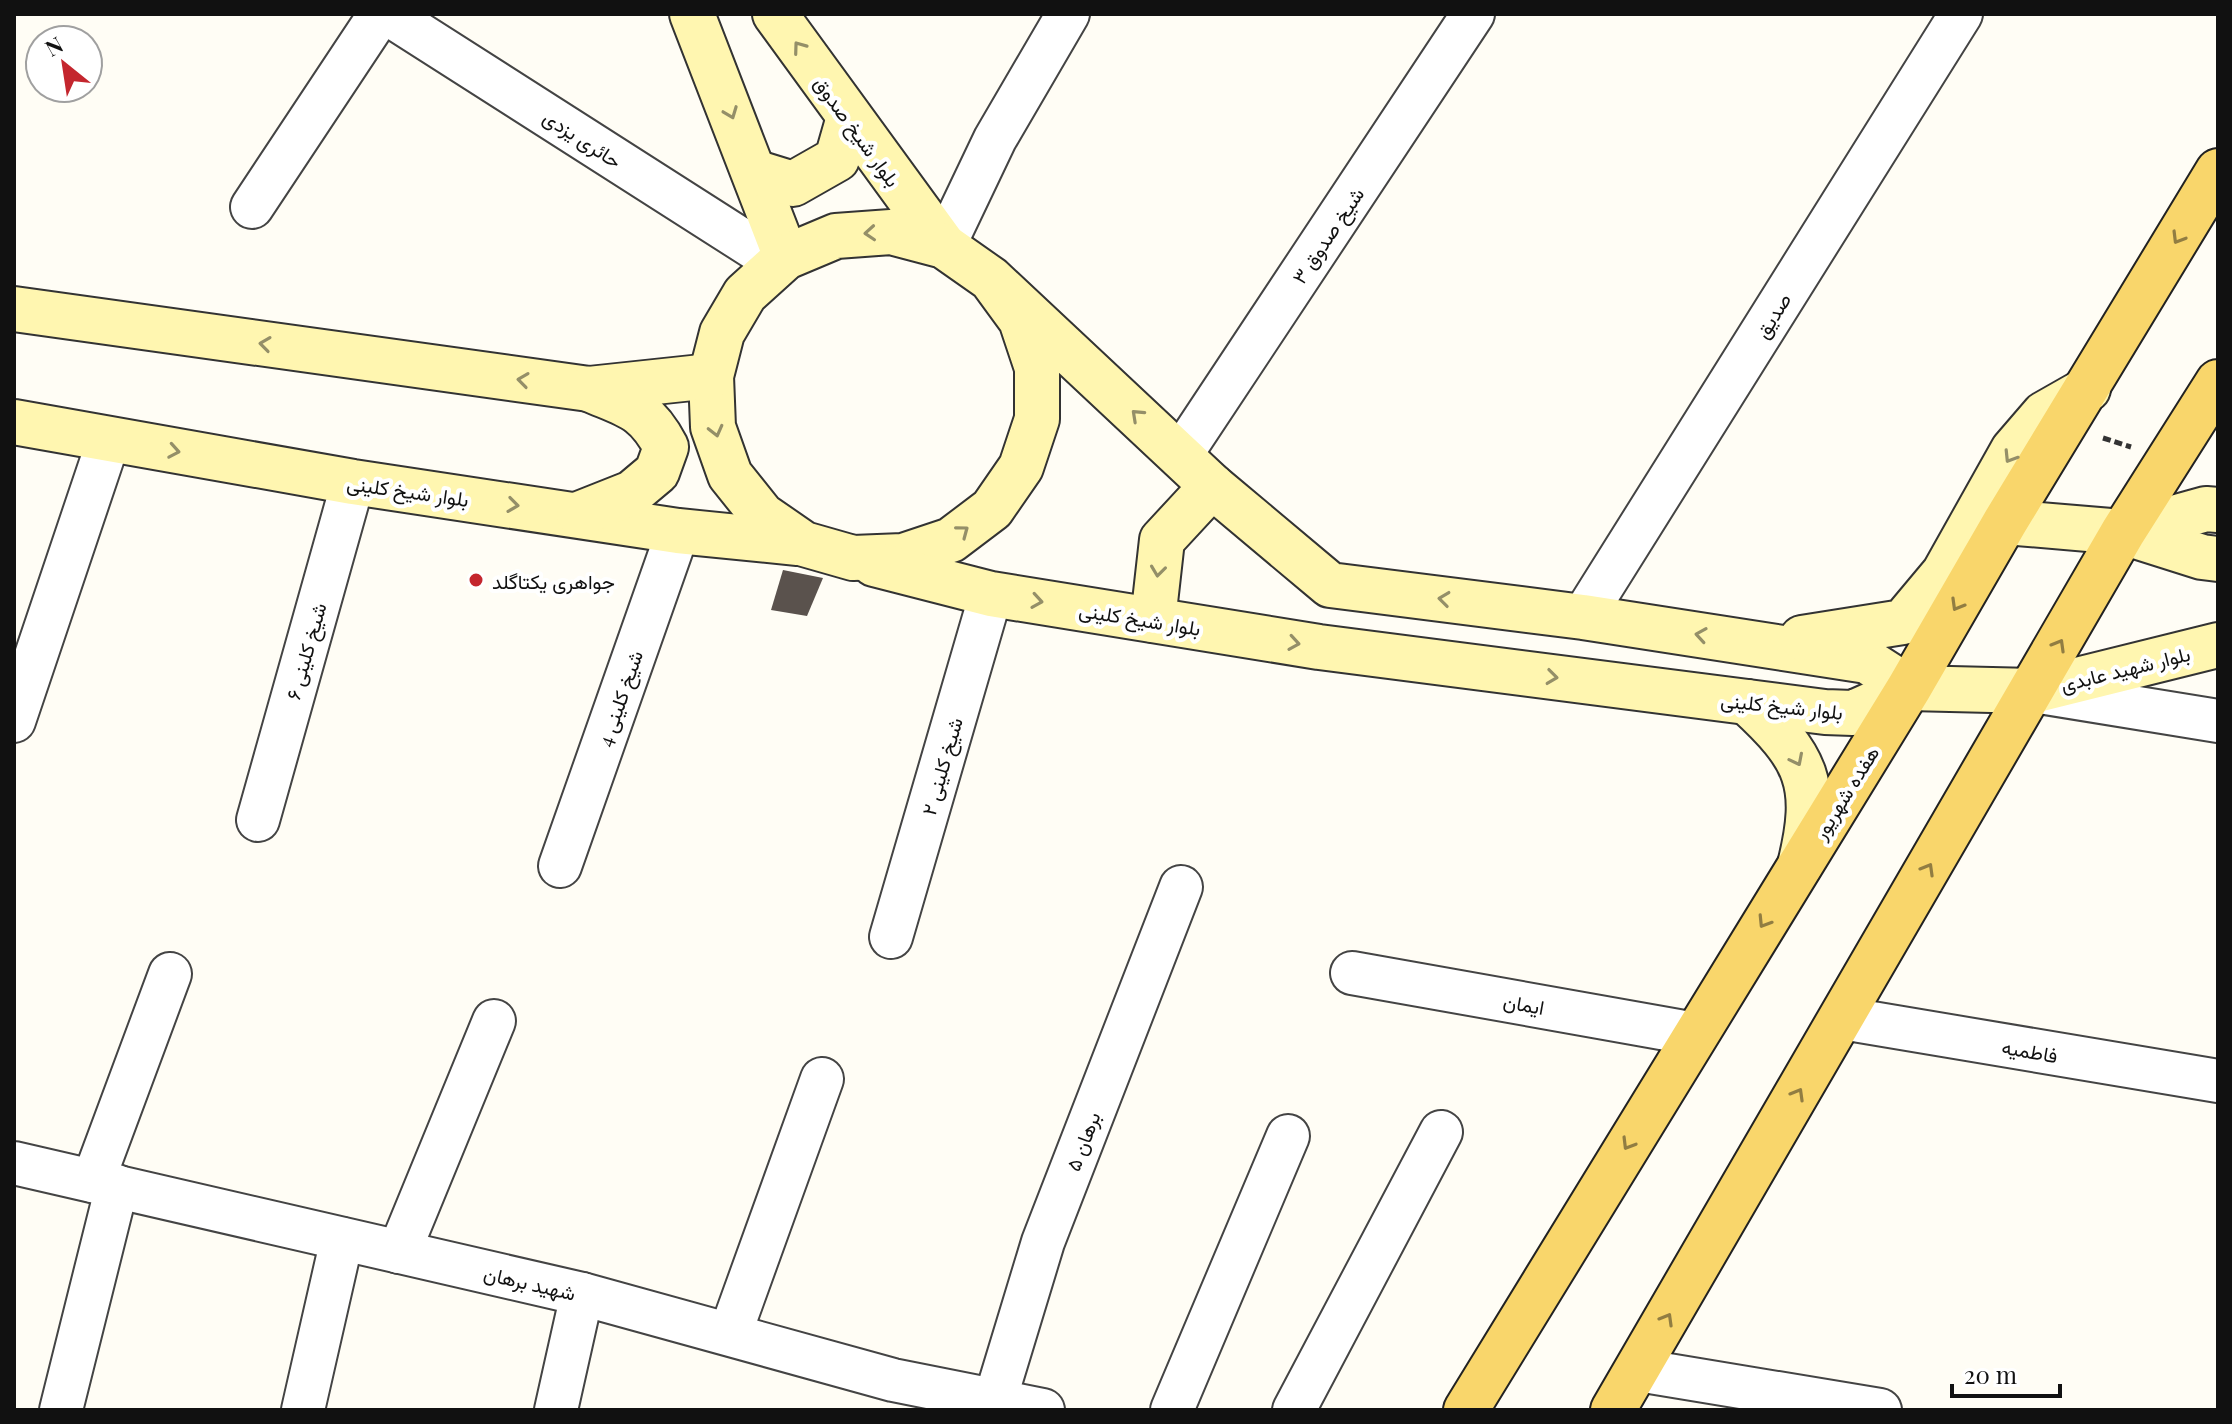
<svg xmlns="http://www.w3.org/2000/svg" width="2232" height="1424" viewBox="0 0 2232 1424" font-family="'Playfair Display',Vazirmatn,serif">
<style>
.building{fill:#5a524d}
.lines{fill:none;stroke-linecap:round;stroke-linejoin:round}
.street-casing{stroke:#444;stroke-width:46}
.secondary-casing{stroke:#333;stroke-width:48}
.primary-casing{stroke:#222;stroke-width:48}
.path{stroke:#333;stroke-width:5;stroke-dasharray:8 4;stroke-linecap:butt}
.street{stroke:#fff;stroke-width:42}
.secondary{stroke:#fff6b0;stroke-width:44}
.primary{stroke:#f9d66b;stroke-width:44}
.oneway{stroke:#948f68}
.oneway2{stroke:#917d42}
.poi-dot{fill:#c4262e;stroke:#fff;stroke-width:3}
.labels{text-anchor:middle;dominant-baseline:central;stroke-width:8;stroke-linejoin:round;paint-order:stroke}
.street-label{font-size:20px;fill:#111;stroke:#fff}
.poi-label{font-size:20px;fill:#111;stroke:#fff;text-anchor:start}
</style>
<rect width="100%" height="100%" fill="#fffdf5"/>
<!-- building -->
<polygon class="building" points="783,570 823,578 807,616 771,610"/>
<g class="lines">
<!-- street casing -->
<g class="street-casing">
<g id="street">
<polyline points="388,14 778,263"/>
<polyline points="252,207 380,14"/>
<polyline points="944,246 995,139 1068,14"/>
<polyline points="1180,456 1473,14"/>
<polyline points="1583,617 1961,14"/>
<polyline points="2033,691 2218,721"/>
<polyline points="14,721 109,439"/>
<polyline points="258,820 353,482"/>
<polyline points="560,866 678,531"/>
<polyline points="891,937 991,594"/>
<polyline points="1352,973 1695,1034"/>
<polyline points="1842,1018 2218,1081"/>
<polyline points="14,1163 582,1294 893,1380 1043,1410"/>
<polyline points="93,1181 170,974"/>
<polyline points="399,1252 494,1021"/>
<polyline points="730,1334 822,1079"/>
<polyline points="1638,1370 1880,1410"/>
<polyline points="995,1400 1043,1242 1181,887"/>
<polyline points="61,1410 117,1186"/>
<polyline points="303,1410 342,1239"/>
<polyline points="556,1410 582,1294"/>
<polyline points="1172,1410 1288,1136"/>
<polyline points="1294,1410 1441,1132"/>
</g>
</g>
<!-- secondary casing -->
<g class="secondary-casing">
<g id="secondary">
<polyline points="692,14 786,257"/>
<polyline points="775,14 944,246"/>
<polyline points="754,172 793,184 837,159 849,117"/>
<polyline points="991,279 1021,320 1037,368 1037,419 1021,467 992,509 951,540 903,556 853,558 804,544 762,515 730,475 713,427 711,376 722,333 745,294 786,257 836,236 891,232 944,246 991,279 1212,486 1330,585 1583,617 1867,661 1909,688"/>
<polyline points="14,309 589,389 711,376"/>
<polyline points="14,422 353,482 678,531 798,543"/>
<path d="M579,514L632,493L657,472L666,447C645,407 628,406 589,389"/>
<polyline points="2005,522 2123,532 2202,557 2218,559"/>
<polyline points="2123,532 2206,509 2218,510"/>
<polyline points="874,564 991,594 1319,647 1825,712 1853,713 1909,688 2033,691 2218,645"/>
<polyline points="1153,620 1162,540 1212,486"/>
<polyline points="1802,638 1903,622 1944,573 2013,450 2044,414 2088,389"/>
<path d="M1747,702C1807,757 1820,784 1800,865"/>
</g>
</g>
<!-- primary casing -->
<g class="primary-casing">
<g id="primary">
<polyline points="1466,1410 1909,688 2005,522 2218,171"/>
<polyline points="1613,1410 2123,532 2218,382"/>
</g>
</g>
<!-- path -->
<polyline class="path" points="2103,438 2131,447"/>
<!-- street -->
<use href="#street" class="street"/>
<!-- secondary -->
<use href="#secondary" class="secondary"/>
<!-- primary -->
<use href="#primary" class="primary"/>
</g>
<!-- one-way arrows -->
<defs><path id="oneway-chevron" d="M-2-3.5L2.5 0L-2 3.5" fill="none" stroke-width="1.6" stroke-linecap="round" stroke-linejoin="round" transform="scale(2)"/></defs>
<g class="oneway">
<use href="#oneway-chevron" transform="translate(799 47) rotate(-126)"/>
<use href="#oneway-chevron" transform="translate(731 113) rotate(69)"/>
<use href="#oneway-chevron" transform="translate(870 233) rotate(176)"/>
<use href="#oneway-chevron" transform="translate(265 344) rotate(-172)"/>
<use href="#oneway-chevron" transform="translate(523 380) rotate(-172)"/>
<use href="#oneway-chevron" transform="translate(1137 415) rotate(-137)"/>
<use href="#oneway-chevron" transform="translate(716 431) rotate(76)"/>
<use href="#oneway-chevron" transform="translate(174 451) rotate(10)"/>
<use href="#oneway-chevron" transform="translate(2010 457) rotate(122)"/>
<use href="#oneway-chevron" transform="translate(513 505) rotate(8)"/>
<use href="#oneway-chevron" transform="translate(963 531) rotate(-37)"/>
<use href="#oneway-chevron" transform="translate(1158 571) rotate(97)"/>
<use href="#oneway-chevron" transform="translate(1444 599) rotate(-173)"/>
<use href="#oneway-chevron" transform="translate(1037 601) rotate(9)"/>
<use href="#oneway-chevron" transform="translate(1701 635) rotate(-171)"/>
<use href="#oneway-chevron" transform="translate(1294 643) rotate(9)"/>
<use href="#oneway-chevron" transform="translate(1552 677) rotate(7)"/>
<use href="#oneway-chevron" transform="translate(1797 760) rotate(63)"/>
</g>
<g class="oneway2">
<use href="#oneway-chevron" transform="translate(2178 238) rotate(121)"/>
<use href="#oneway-chevron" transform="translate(1957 605) rotate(120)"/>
<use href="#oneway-chevron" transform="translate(2059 645) rotate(-60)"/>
<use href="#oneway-chevron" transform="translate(1928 869) rotate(-60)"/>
<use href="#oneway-chevron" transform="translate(1764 922) rotate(122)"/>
<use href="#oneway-chevron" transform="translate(1798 1094) rotate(-60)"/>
<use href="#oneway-chevron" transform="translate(1628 1144) rotate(121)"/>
<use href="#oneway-chevron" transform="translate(1667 1319) rotate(-60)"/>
</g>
<!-- markers -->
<circle class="poi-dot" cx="476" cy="580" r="8"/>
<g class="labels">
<!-- street labels -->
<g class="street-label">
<text transform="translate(858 131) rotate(54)">بلوار شیخ صدوق</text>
<text transform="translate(583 138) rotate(33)">حائری یزدی</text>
<text transform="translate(1327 235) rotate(-56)">شیخ صدوق ۳</text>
<text transform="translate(1772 315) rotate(-58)">صدیق</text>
<text transform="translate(408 490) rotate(8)">بلوار شیخ کلینی</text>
<text transform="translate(1140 618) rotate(9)">بلوار شیخ کلینی</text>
<text transform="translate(305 651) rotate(-74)">شیخ کلینی ۶</text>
<text transform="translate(2125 668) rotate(-14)">بلوار شهید عابدی</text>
<text transform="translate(619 698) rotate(-71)">شیخ کلینی 4</text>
<text transform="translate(1782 705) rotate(6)">بلوار شیخ کلینی</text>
<text transform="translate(941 766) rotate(-74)">شیخ کلینی ۲</text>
<text transform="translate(1845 792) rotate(-58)">هفده شهریور</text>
<text transform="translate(1524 1003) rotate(10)">ایمان</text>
<text transform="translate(2030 1050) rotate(10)">فاطمیه</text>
<text transform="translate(1082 1141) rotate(-69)">برهان ۵</text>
<text transform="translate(530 1282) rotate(13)">شهید برهان</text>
</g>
<!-- poi labels -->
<g class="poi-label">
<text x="492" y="580">جواهری یکتاگلد</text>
</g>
</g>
<!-- border -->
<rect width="2232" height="1424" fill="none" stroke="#111111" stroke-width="32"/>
<!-- north arrow -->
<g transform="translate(64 64) rotate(330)"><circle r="38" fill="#ffffff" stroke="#a0a0a0" stroke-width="2"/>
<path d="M0-6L14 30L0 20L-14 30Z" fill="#c4262e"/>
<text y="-12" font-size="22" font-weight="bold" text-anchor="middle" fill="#111111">N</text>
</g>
<!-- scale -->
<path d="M1952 1384v12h108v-12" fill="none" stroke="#111111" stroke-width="4"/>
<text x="1964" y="1384" font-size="24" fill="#111111" stroke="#ffffff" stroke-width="6" paint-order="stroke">20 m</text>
</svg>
